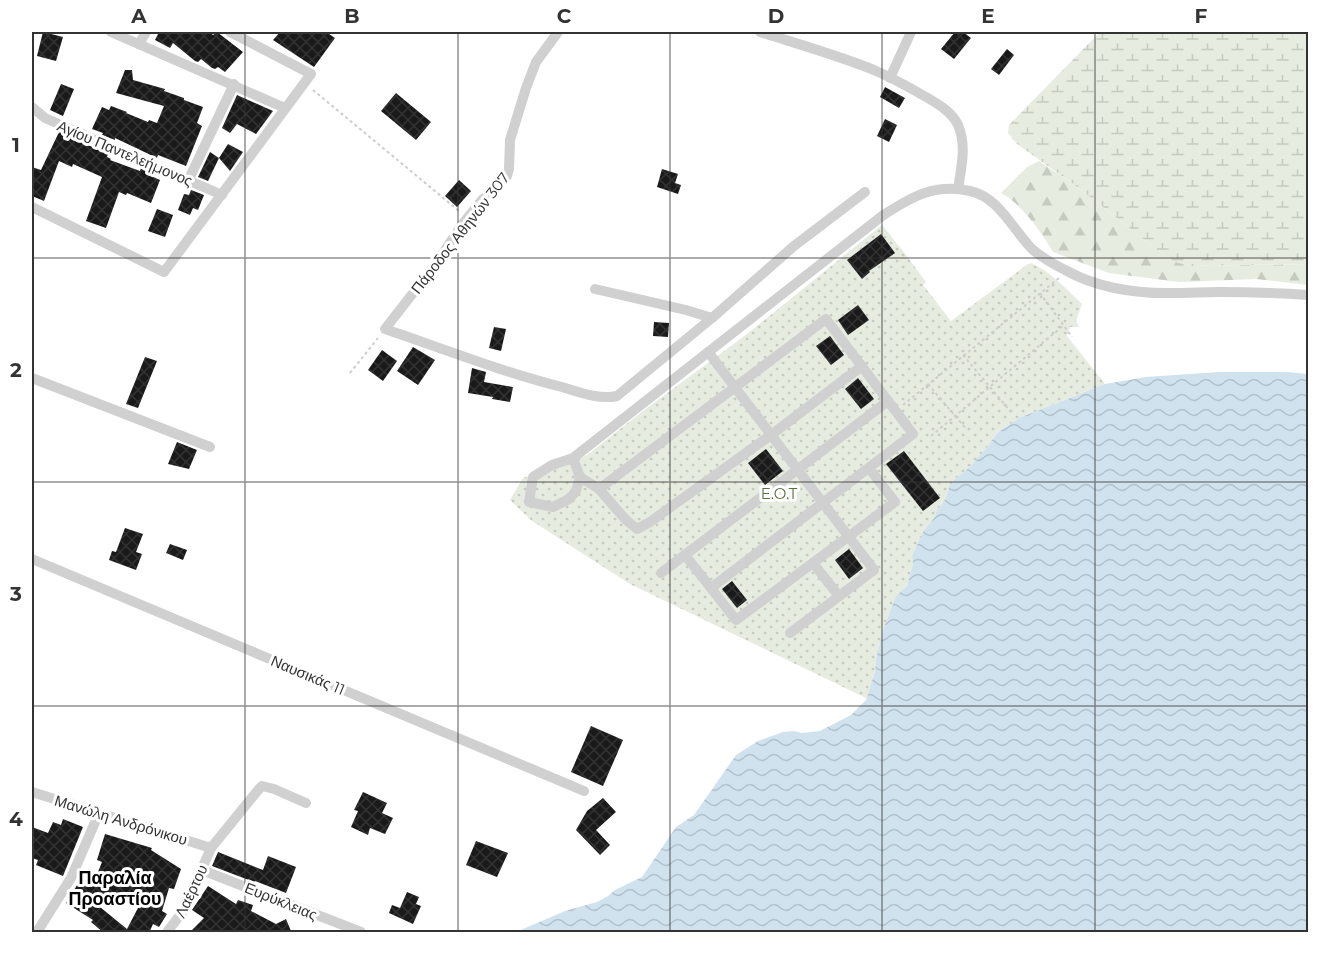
<svg xmlns="http://www.w3.org/2000/svg" width="1340" height="964" viewBox="0 0 1340 964" font-family="Montserrat,sans-serif">
<style>
.grass{fill:url(#grass-dots)}
.forest{fill:url(#forest-firs)}
.wetland{fill:url(#wetland-marsh)}
.water{fill:url(#water-waves)}
.building{fill:url(#building-cross-hatch);fill-rule:evenodd}
.lines{fill:none;stroke-linecap:round;stroke-linejoin:round}
.path{stroke:#cdcdcd;stroke-width:2;stroke-dasharray:3 3;stroke-linecap:butt}
.minor{stroke:#d0d0d0;stroke-width:10}
.grid{fill:none;stroke:#333;stroke-width:1.5;stroke-opacity:0.55}
.labels{text-anchor:middle;dominant-baseline:central;stroke-width:6;stroke-linejoin:round;paint-order:stroke}
.street-label{font-size:15px;fill:#333;stroke:#fff}
.park-label{font-size:15px;fill:#56703f;stroke:#fff}
.quarter-label{font-size:18px;font-weight:bold;fill:#000;stroke:#fff}
.neatline{fill:none;stroke:#333;stroke-width:2}
.grid-label{font-size:20px;text-anchor:middle;font-weight:bold;fill:#333}
</style>
<defs>
<pattern id="grass-dots" width="8" height="8" patternUnits="userSpaceOnUse" patternTransform="scale(1.5)"><rect width="8" height="8" fill="#e6ecdf"/><path d="M2 2h.1M6 6h.1" fill="none" stroke="#c6cbc0" stroke-width="1.8" stroke-linecap="round"/></pattern>
<pattern id="forest-firs" width="22" height="20" patternUnits="userSpaceOnUse" patternTransform="scale(1.5)"><rect width="22" height="20" fill="#e6ecdf"/><path d="M5 1l3.5 6h-7zM16 11l3.5 6h-7z" fill="#c6cbc0"/></pattern>
<pattern id="wetland-marsh" width="20" height="14" patternUnits="userSpaceOnUse" patternTransform="scale(1.5)"><rect width="20" height="14" fill="#e6ecdf"/><path d="M1 5h8M5 5V1M11 12h8M15 12V8" fill="none" stroke="#c6cbc0"/></pattern>
<pattern id="water-waves" width="16" height="10" patternUnits="userSpaceOnUse" patternTransform="scale(1.5)"><rect width="16" height="10" fill="#cfe2ee"/><path d="M0 5q4-4 8 0t8 0" fill="none" stroke="#b2c2cd"/></pattern>
<pattern id="building-cross-hatch" width="8" height="8" patternUnits="userSpaceOnUse" patternTransform="scale(1.5)"><rect width="8" height="8" fill="#1a1a1a"/><path d="M0 0l8 8M0 8l8-8" fill="none" stroke="#333"/></pattern>
</defs>
<rect width="100%" height="100%" fill="#fff"/>
<!-- grass -->
<path class="grass" d="M882,225L903,251L926,282L923,285L951,321L1028,264L1031,263C1051,272 1066,289 1082,304L1076,321L1079,327H1070L1067,336L1105,384L1019,418L997,433L988,446L970,467L956,478L949,487L945,500L937,510L934,518L924,530L912,556L913,564L907,586L896,596L883,630L876,659L875,672L869,690L868,699L630,584L532,521L510,500L523,478L587,455L643,411L747,334Z"/>
<!-- forest -->
<path class="forest" d="M1039,161L1076,186L1169,259L1192,266L1308,264V285L1256,279L1179,282L1109,273L1053,252C1043,234 1020,202 1001,193L1027,167Z"/>
<!-- wetland -->
<polygon class="wetland" points="1100,32 1308,32 1308,264 1192,266 1178,263 1169,259 1076,186 1017,144 1008,133 1009,125"/>
<!-- water -->
<polygon class="water" points="1219,372 1287,372 1308,374 1308,932 516,932 565,911 597,902 608,896 615,890 642,877 676,827 694,815 736,755 758,741 783,732 794,731 802,733 820,731 851,715 867,699 869,690 875,672 876,659 883,630 896,596 907,586 913,564 912,556 916,547 924,530 934,518 937,510 945,500 949,487 956,478 970,467 988,446 997,433 1019,418 1105,384 1146,377"/>
<!-- building -->
<g class="building">
<polygon points="43,32 63,37 56,61 37,56"/>
<polygon points="159,32 209,32 213,35 217,32 243,52 225,72 218,67 215,69 212,68 201,59 198,62 195,61 173,43 170,48 155,40"/>
<polygon points="280,32 326,32 335,38 314,67 273,40"/>
<polygon points="955,32 963,32 971,38 954,59 941,49"/>
<polygon points="1007,49 1014,55 999,75 991,69"/>
<polygon points="125,70 132,70 133,80 165,89 164,91 184,98 184,100 203,107 197,123 202,126 186,166 158,155 157,158 115,138 115,140 102,135 103,133 92,129 102,107 109,110 111,106 127,112 126,113 148,122 149,120 157,123 164,106 116,93"/>
<polygon points="61,84 74,89 63,116 50,110"/>
<polygon points="885,87 905,98 899,108 880,97"/>
<polygon points="396,93 431,122 416,140 381,111"/>
<polygon points="237,95 273,111 256,134 237,124 230,133 222,128"/>
<polygon points="885,119 897,125 889,142 877,136"/>
<polygon points="59,132 108,154 107,157 111,159 110,160 140,171 141,168 152,173 151,176 160,180 151,203 127,193 126,195 119,192 106,228 86,221 102,177 73,164 72,167 59,161 44,201 32,196 32,167 41,170"/>
<polygon points="228,144 243,152 230,171 219,158"/>
<polygon points="210,152 219,158 208,181 198,177"/>
<polygon points="662,169 678,174 675,183 681,185 678,194 657,187"/>
<polygon points="459,180 471,191 457,207 445,196"/>
<polygon points="191,190 204,195 198,210 193,208 190,215 178,210 184,194 189,195"/>
<polygon points="157,209 173,215 165,237 148,231"/>
<polygon points="881,234 895,253 869,271 870,272 862,279 847,260"/>
<polygon points="858,305 869,320 848,335 838,320"/>
<polygon points="654,322 669,323 668,337 653,336"/>
<polygon points="494,327 506,329 501,351 489,348"/>
<polygon points="830,336 844,355 831,365 816,346"/>
<polygon points="413,347 435,360 418,385 397,371"/>
<polygon points="382,350 397,361 383,381 368,370"/>
<polygon points="145,357 157,361 138,408 126,404"/>
<polygon points="472,368 486,372 484,382 513,387 510,402 492,399 493,397 468,393"/>
<polygon points="858,378 874,399 861,409 845,389"/>
<polygon points="177,442 197,450 189,469 168,464"/>
<polygon points="766,449 783,471 765,485 748,463"/>
<polygon points="904,451 940,498 923,511 886,464"/>
<polygon points="125,528 143,534 136,552 142,554 136,570 109,560 112,551 116,552"/>
<polygon points="170,544 187,550 183,560 166,553"/>
<polygon points="849,549 863,568 849,579 835,560"/>
<polygon points="732,581 747,600 737,608 722,589"/>
<polygon points="591,726 623,740 603,786 571,772"/>
<polygon points="363,792 387,803 382,813 393,818 385,834 370,828 368,835 351,827 358,811 354,810"/>
<polygon points="603,798 616,812 596,830 610,845 600,855 576,830 587,811"/>
<polygon points="63,819 83,827 63,876 36,865 38,860 32,858 32,827 48,833 53,822 61,825"/>
<path d="M105,834L152,848L151,850L181,869L174,889L169,888L162,911L167,914L159,927L153,924L149,933H104L91,922L93,920L66,903L79,882L92,887L102,862L97,860ZM110,894L139,906L127,929L100,907Z"/>
<polygon points="476,841 508,853 497,877 466,865"/>
<polygon points="218,852 263,870 268,856 296,867 286,893 255,881 254,882 212,866"/>
<polygon points="208,886 236,904 238,900 253,905 251,911 276,924 286,919 291,931 290,931 292,933 189,933 204,918 192,910"/>
<polygon points="407,892 419,897 416,904 421,906 413,924 389,913 392,905 400,908"/>
</g>
<g class="lines">
<!-- path -->
<g class="path">
<polyline points="313,90 459,211"/>
<polyline points="1040,293 1072,337"/>
<polyline points="963,355 1011,412"/>
<polyline points="350,373 378,338"/>
<polyline points="928,384 967,430"/>
<polyline points="903,405 1059,278"/>
<polyline points="931,436 1064,325"/>
</g>
<!-- minor -->
<g class="minor">
<polyline points="111,32 285,108"/>
<path d="M558,32L536,62L526,88L510,140L509,169L507,176L499,185L483,199L461,226L438,261L385,329C444,349 502,372 562,387C579,392 599,400 617,396L712,318L794,246L865,192"/>
<path d="M760,32C798,44 837,55 874,70C890,77 905,85 919,93C933,101 951,110 958,125C967,145 961,169 958,189"/>
<polyline points="139,44 146,32"/>
<polyline points="890,78 911,32"/>
<polyline points="32,107 45,118 222,195"/>
<polyline points="189,179 234,84"/>
<polyline points="32,207 164,272 311,74 230,32"/>
<polyline points="595,289 686,310 712,318"/>
<polyline points="708,352 874,570 790,633"/>
<polyline points="32,378 210,447"/>
<path d="M573,458L580,477L576,491L569,499L553,507L529,502L533,477L552,465L573,458L882,216C911,197 934,183 970,191C999,197 1013,230 1032,249C1042,258 1055,265 1067,271C1100,289 1139,294 1177,293C1190,293 1204,292 1218,292C1248,292 1278,293 1308,295"/>
<polyline points="580,477 599,489 626,520 637,529 650,522 771,435 862,366"/>
<polyline points="599,489 826,319 913,434 711,588"/>
<polyline points="685,555 736,620 895,502 869,468"/>
<polyline points="32,559 584,791"/>
<polyline points="813,563 839,596"/>
<polyline points="661,573 888,401"/>
<polyline points="32,792 211,848"/>
<polyline points="202,870 361,932"/>
<polyline points="37,932 71,878 99,813"/>
<polyline points="167,932 184,910 211,848 259,789 262,786 274,789 306,803"/>
</g>
</g>
<!-- grid -->
<path class="grid" d="M245,32V932M458,32V932M670,32V932M882,32V932M1095,32V932M32,258H1308M32,482H1308M32,706H1308"/>
<g class="labels">
<!-- street labels -->
<g class="street-label">
<text transform="translate(125 153) rotate(23)">Αγίου Παντελεήμονος</text>
<text transform="translate(460 233) rotate(-52)">Πάροδος Αθηνών 307</text>
<text transform="translate(308 675) rotate(23)">Ναυσικάς 11</text>
<text transform="translate(121 820) rotate(17)">Μανώλη Ανδρόνικου</text>
<text transform="translate(191 891) rotate(-65)">Λαέρτου</text>
<text transform="translate(281 901) rotate(22)">Ευρύκλειας</text>
</g>
<!-- park labels -->
<g class="park-label">
<text x="779" y="493">E.O.T</text>
</g>
<!-- quarter labels -->
<g class="quarter-label">
<text x="115" y="878">Παραλία<tspan x="115" dy="21">Προαστίου</tspan></text>
</g>
</g>
<!-- border -->
<rect width="1340" height="964" fill="none" stroke="#ffffff" stroke-width="66"/>
<rect x="33" y="33" width="1274" height="898" class="neatline"/>
<g class="grid-label">
<text x="139" y="23">A</text>
<text x="352" y="23">B</text>
<text x="564" y="23">C</text>
<text x="776" y="23">D</text>
<text x="988" y="23">E</text>
<text x="1201" y="23">F</text>
<text x="16" y="152">1</text>
<text x="16" y="377">2</text>
<text x="16" y="601">3</text>
<text x="16" y="826">4</text>
</g>
</svg>
